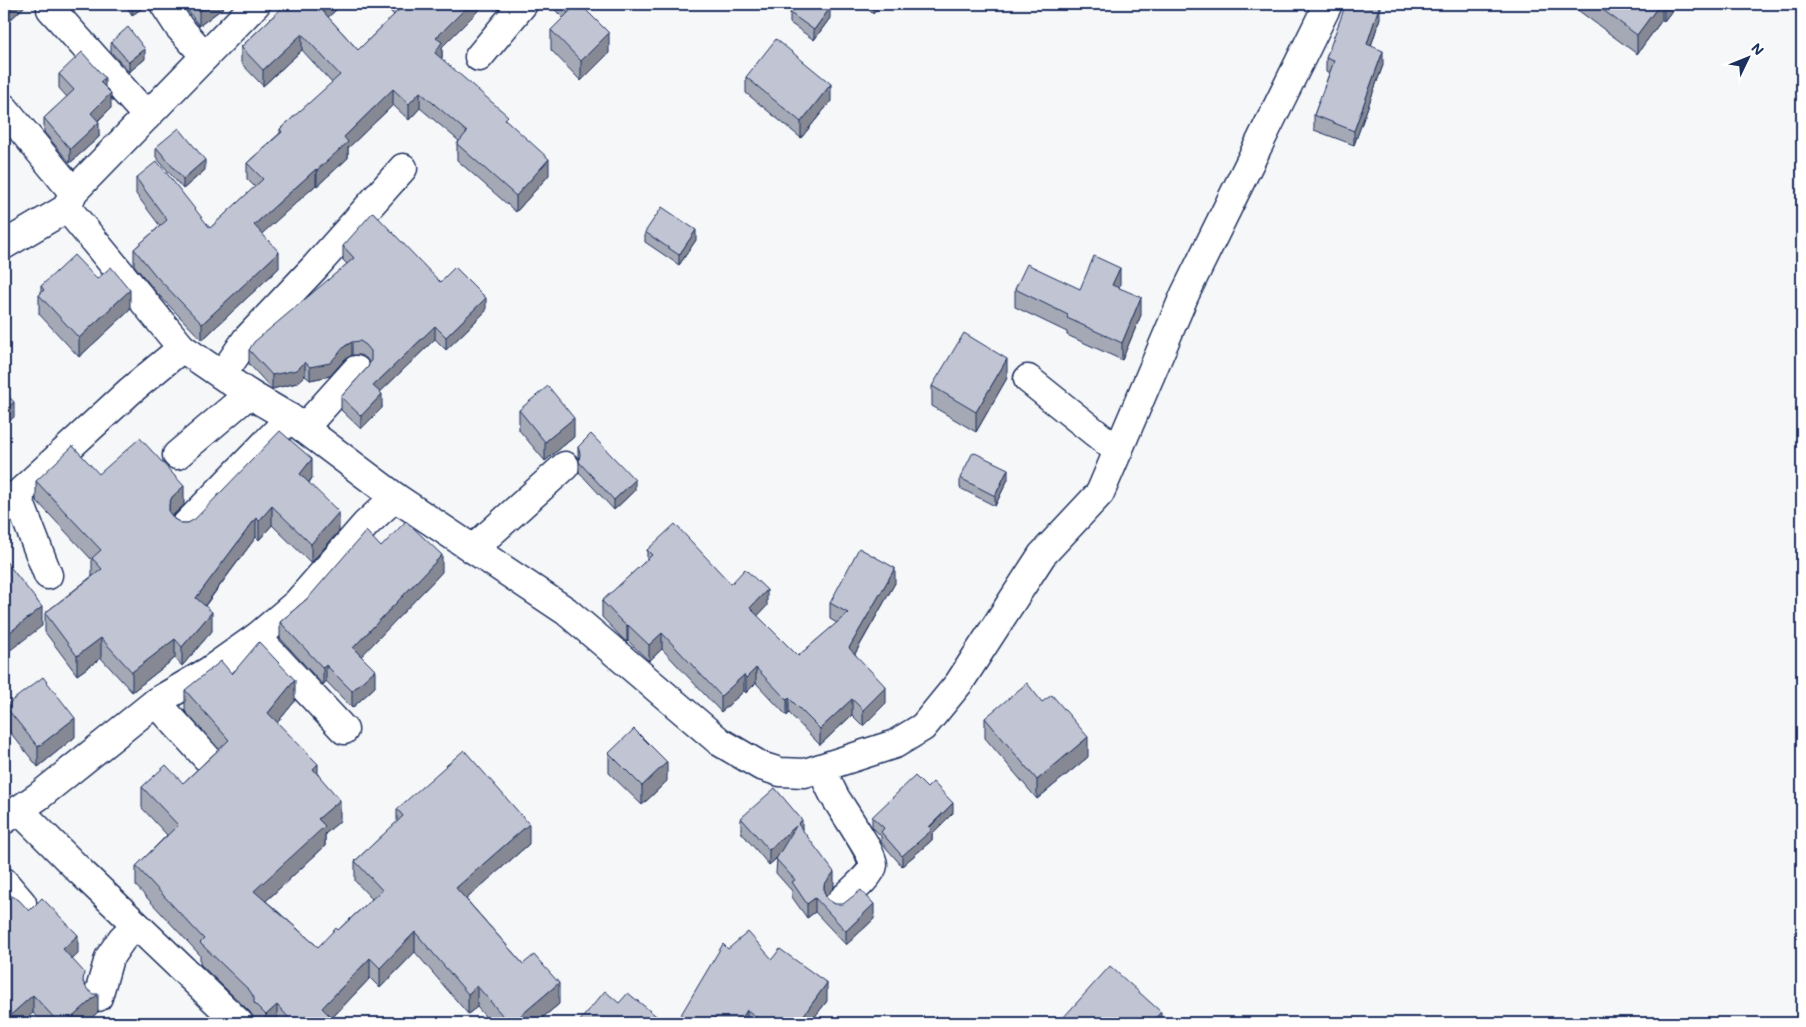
<svg xmlns="http://www.w3.org/2000/svg" width="1806" height="1027" viewBox="0 0 1806 1027" font-family="Mali,sans-serif">
<style>
.lines{fill:none;stroke-linecap:round;stroke-linejoin:round}
.street-casing{stroke:#1b2f5e;stroke-width:31}
.street{stroke:#fff;stroke-width:28}
.wall{fill:#a5a9b5;stroke:#1b2f5e}
.shaded-wall{fill:#868994;stroke:#1b2f5e}
.building{fill:#c0c4d3;stroke:#1b2f5e}
</style>
<rect width="100%" height="100%" fill="#f6f7f9"/>
<filter id="ink" filterUnits="userSpaceOnUse"><feTurbulence type="fractalNoise" baseFrequency=".02" numOctaves="2"/><feDisplacementMap in="SourceGraphic" scale="10" xChannelSelector="R" yChannelSelector="G"/><feConvolveMatrix kernelMatrix="1 2 1 2 8 2 1 2 1" color-interpolation-filters="sRGB"/></filter>
<g filter="url(#ink)">
<g class="lines">
<!-- street casing -->
<g class="street-casing">
<g id="street">
<polyline points="164,4 179,27 205,56"/>
<polyline points="51,9 147,116"/>
<polyline points="479,57 523,4"/>
<polyline points="4,108 73,192"/>
<polyline points="67,208 182,348 249,394 290,418 395,497 566,611 720,742 761,766 780,772 805,773 895,744 923,727 959,683 1042,555 1100,493 1185,294 1328,4"/>
<polyline points="4,245 67,208 73,192 256,4"/>
<polyline points="222,375 246,340 315,267 403,168"/>
<polyline points="1028,379 1118,451"/>
<polyline points="304,428 356,370"/>
<polyline points="177,455 249,394"/>
<polyline points="17,495 48,575"/>
<polyline points="4,507 130,391 182,348"/>
<polyline points="184,527 290,418"/>
<polyline points="473,549 565,466"/>
<polyline points="257,637 344,730"/>
<polyline points="156,702 206,757"/>
<path d="M821,769C826,778 830,788 835,797C842,809 874,855 873,865C872,875 847,895 839,903"/>
<polyline points="19,810 81,872 239,1023"/>
<polyline points="4,820 39,796 156,702 209,671 257,637 297,603 366,524 395,497"/>
<polyline points="4,882 22,903"/>
<polyline points="98,997 109,958 122,939 136,925"/>
</g>
</g>
<!-- street -->
<use href="#street" class="street"/>
</g>
<!-- wall -->
<g class="wall">
<polygon points="4,4 27,4 9,21 4,15"/>
<polygon points="125,4 149,4 132,15"/>
<polygon points="183,4 223,4 223,8 199,26"/>
<polygon points="286,4 343,4 328,17 358,50 394,15 383,4 485,4 442,47 442,58 441,59 508,122 549,175 516,212 457,160 457,144 459,141 420,108 409,120 393,105 348,148 348,158 317,186 316,185 262,233 279,268 202,340 156,292 134,265 134,249 160,226 136,194 136,178 210,228 255,187 247,179 247,163 280,133 280,129 332,83 302,50 263,86 241,63 241,47"/>
<polygon points="549,4 590,4 585,9 609,53 581,81 551,50 551,30 563,18"/>
<polygon points="863,4 883,4 873,14"/>
<polygon points="1571,4 1677,4 1664,21 1662,20 1637,54 1571,5"/>
<polygon points="790,13 830,18 814,40 790,23"/>
<polygon points="1380,18 1371,46 1383,65 1354,145 1314,130 1314,115 1329,74 1326,72 1326,58"/>
<polygon points="111,42 145,59 129,72 111,52"/>
<polygon points="59,74 105,87 111,108 98,121 99,137 70,163 44,132 44,118 67,97 59,88"/>
<polygon points="746,77 831,101 801,138 746,93"/>
<polygon points="156,147 205,170 183,189 156,157"/>
<polygon points="645,232 696,240 679,265 645,242"/>
<polygon points="343,246 440,282 486,311 446,350 435,339 380,392 382,408 361,429 341,410 341,397 368,367 370,363 366,358 360,355 352,355 345,359 330,376 310,380 305,376 297,383 272,389 249,364 249,350 347,264 343,260"/>
<polygon points="1120,285 1119,287 1141,315 1122,360 1067,335 1067,332 1015,307 1015,289 1080,289"/>
<polygon points="41,286 130,310 79,357 39,314 39,295 41,293"/>
<polygon points="1007,378 976,432 932,406 932,386"/>
<polygon points="519,410 574,437 545,461 519,430"/>
<polygon points="578,447 635,490 614,510 579,472 579,461 578,457"/>
<polygon points="99,474 184,505 172,517 174,519 181,523 188,523 312,478 309,483 339,531 311,563 272,525 259,540 256,537 205,606 212,631 182,666 175,658 132,692 101,658 77,675 45,632 45,613 92,576 92,560 36,500 36,481"/>
<polygon points="960,478 1008,479 995,506 960,488"/>
<polygon points="381,547 442,572 361,656 375,687 352,708 326,681 323,685 280,638 280,622 309,597"/>
<polygon points="647,550 731,584 767,606 757,616 798,656 837,623 830,619 830,603 895,583 855,654 886,703 863,726 852,715 820,745 789,713 787,716 756,683 746,693 744,691 721,712 662,649 649,661 628,641 627,642 622,638 602,617 602,601 647,560"/>
<polygon points="232,674 295,701 277,723 318,774 340,821 325,834 325,846 266,901 318,947 338,930 372,899 355,881 355,861 397,822 397,809 529,844 466,899 523,964 559,1004 536,1023 491,1023 477,1007 468,1014 415,952 380,988 370,978 332,1018 337,1023 254,1023 254,1018 250,1012 200,964 200,955 136,886 136,866 167,835 142,808 142,787 183,783 219,749 185,711 185,690"/>
<polygon points="5,706 75,737 38,767 5,726"/>
<polygon points="985,718 1088,757 1037,799 985,738"/>
<polygon points="609,753 667,781 642,805 609,773"/>
<polygon points="953,813 932,834 932,840 902,866 881,842 881,836 872,827 872,817"/>
<polygon points="741,818 802,830 834,887 826,896 827,899 835,904 874,919 846,945 815,912 807,918 792,897 792,891 776,873 777,858 769,865 741,832"/>
<polygon points="10,895 78,954 72,959 98,1012 86,1023 43,1023 33,1013"/>
<polygon points="728,949 772,959 827,1001 810,1023 676,1023"/>
</g>
<!-- shaded-wall -->
<g class="shaded-wall">
<polygon points="16,4 27,4 9,21 9,11"/>
<polygon points="132,4 149,4 132,15"/>
<polygon points="209,4 223,4 223,8 199,26 199,11"/>
<polygon points="325,4 343,4 320,24 320,8"/>
<polygon points="470,4 485,4 442,47 442,58 435,69 435,53 436,38"/>
<polygon points="581,4 590,4 570,25"/>
<polygon points="873,4 883,4 873,14"/>
<polygon points="1380,4 1380,18 1367,58 1367,44"/>
<polygon points="1660,4 1662,4 1662,20 1637,54 1637,35"/>
<polygon points="1664,4 1677,4 1664,21"/>
<polygon points="830,8 830,18 814,40 814,30"/>
<polygon points="609,33 609,53 581,81 581,61"/>
<polygon points="302,34 302,50 263,86 263,70"/>
<polygon points="145,49 145,59 129,72 129,62"/>
<polygon points="1383,51 1383,65 1354,145 1354,131"/>
<polygon points="105,78 105,92 100,82"/>
<polygon points="831,84 831,101 801,138 801,122"/>
<polygon points="393,89 393,105 348,148 348,158 317,186 317,170 344,137"/>
<polygon points="420,92 420,108 409,120 409,104"/>
<polygon points="111,93 111,108 91,127 91,113"/>
<polygon points="99,122 99,137 70,163 70,149"/>
<polygon points="549,159 549,175 516,212 516,196"/>
<polygon points="205,160 205,170 183,189 183,179"/>
<polygon points="316,169 316,185 254,241 254,225"/>
<polygon points="696,230 696,240 679,265 679,255"/>
<polygon points="279,252 279,268 202,340 202,324"/>
<polygon points="1120,268 1120,285 1112,302 1112,285"/>
<polygon points="130,290 130,310 79,357 79,338"/>
<polygon points="1141,297 1141,315 1122,360 1122,343"/>
<polygon points="486,298 486,311 446,350 446,337"/>
<polygon points="435,326 435,339 373,399 373,386"/>
<polygon points="352,342 352,355 345,359 330,376 310,380 310,367"/>
<polygon points="1007,359 1007,378 976,432 976,412"/>
<polygon points="305,362 305,376 297,383 272,389 272,375"/>
<polygon points="382,394 382,408 361,429 361,416"/>
<polygon points="14,402 14,417 4,426 4,411"/>
<polygon points="574,418 574,437 545,461 545,442"/>
<polygon points="312,459 312,478 300,493 300,474"/>
<polygon points="1008,469 1008,479 995,506 995,496"/>
<polygon points="635,480 635,490 614,510 614,500"/>
<polygon points="184,486 184,505 172,516 169,524 169,504 172,497"/>
<polygon points="272,506 272,525 259,540 259,521"/>
<polygon points="339,512 339,531 311,563 311,544"/>
<polygon points="256,518 256,537 196,617 196,598"/>
<polygon points="442,555 442,572 353,665 353,648"/>
<polygon points="895,568 895,583 849,664 849,648"/>
<polygon points="767,590 767,606 750,624 750,608"/>
<polygon points="42,607 42,626 4,655 4,637"/>
<polygon points="212,612 212,631 182,666 182,647"/>
<polygon points="628,625 628,641 627,642 627,626"/>
<polygon points="662,633 662,649 649,661 649,645"/>
<polygon points="101,638 101,658 77,675 77,656"/>
<polygon points="175,639 175,658 132,692 132,672"/>
<polygon points="326,665 326,681 323,685 323,668"/>
<polygon points="756,668 756,683 746,693 746,678"/>
<polygon points="375,670 375,687 352,708 352,691"/>
<polygon points="744,675 744,691 721,712 721,696"/>
<polygon points="295,680 295,701 268,734 268,713"/>
<polygon points="886,687 886,703 863,726 863,710"/>
<polygon points="789,698 789,713 787,716 787,700"/>
<polygon points="852,699 852,715 820,745 820,729"/>
<polygon points="75,718 75,737 38,767 38,747"/>
<polygon points="1088,737 1088,757 1037,799 1037,780"/>
<polygon points="667,762 667,781 642,805 642,786"/>
<polygon points="318,764 318,785 313,769"/>
<polygon points="340,800 340,821 325,834 325,846 254,912 254,891 318,819"/>
<polygon points="953,803 953,813 932,834 932,840 902,866 902,856"/>
<polygon points="802,820 802,834 798,824"/>
<polygon points="529,824 529,844 456,908 456,888"/>
<polygon points="796,826 796,840 769,865 769,850"/>
<polygon points="834,872 834,887 824,899 824,885"/>
<polygon points="815,898 815,912 807,918 807,904"/>
<polygon points="874,904 874,919 846,945 846,931"/>
<polygon points="415,932 415,952 380,988 380,968"/>
<polygon points="78,935 78,954 63,968 63,949"/>
<polygon points="370,958 370,978 327,1023 322,1008"/>
<polygon points="559,983 559,1004 536,1023 512,1023"/>
<polygon points="827,983 827,1001 810,1023 798,1023"/>
<polygon points="477,986 477,1007 468,1014 468,994"/>
<polygon points="98,994 98,1012 86,1023 66,1023"/>
<polygon points="33,995 33,1013 21,1023 4,1023 4,1021"/>
<polygon points="277,1005 277,1023 266,1023 266,1015"/>
<polygon points="747,1010 747,1023 739,1023"/>
<polygon points="1161,1012 1161,1023 1151,1023"/>
<polygon points="294,1017 294,1023 291,1023 291,1020"/>
<polygon points="783,1017 783,1023 778,1023"/>
</g>
<!-- building -->
<g class="building">
<polygon points="4,4 16,4 9,11 4,5"/>
<polygon points="194,4 209,4 199,11"/>
<polygon points="286,4 325,4 320,8 358,50 402,7 399,4 470,4 436,38 442,42 435,53 508,116 505,119 549,159 516,196 457,144 467,132 420,92 409,104 393,89 344,137 348,142 317,170 316,169 254,225 279,252 202,324 156,276 134,249 167,220 136,178 157,161 210,228 263,179 247,163 282,132 280,129 340,75 302,34 263,70 241,47"/>
<polygon points="558,4 577,4 568,13"/>
<polygon points="577,4 580,4 609,33 581,61 551,30"/>
<polygon points="797,4 825,4 830,8 814,30 790,13"/>
<polygon points="1346,4 1380,4 1367,44 1383,51 1354,131 1314,115 1334,61 1326,58"/>
<polygon points="1595,4 1660,4 1637,35"/>
<polygon points="128,27 145,49 129,62 111,42"/>
<polygon points="776,39 831,84 801,122 746,77"/>
<polygon points="82,52 105,78 100,82 111,93 91,113 99,122 70,149 44,118 74,90 59,74"/>
<polygon points="179,128 205,160 183,179 156,147"/>
<polygon points="662,207 696,230 679,255 645,232"/>
<polygon points="373,212 440,282 455,267 486,298 446,337 435,326 373,386 382,394 361,416 341,397 368,367 371,360 371,351 366,345 360,341 352,342 345,346 330,363 310,367 305,362 297,370 272,375 249,350 254,342 354,258 343,246"/>
<polygon points="74,255 97,279 111,267 130,290 79,338 39,295 44,290 41,286"/>
<polygon points="1094,256 1120,268 1112,285 1141,297 1122,343 1067,318 1068,315 1015,289 1027,264 1080,289"/>
<polygon points="964,333 1007,359 976,412 932,386"/>
<polygon points="548,386 574,418 545,442 519,410"/>
<polygon points="4,391 14,402 4,411"/>
<polygon points="280,431 312,459 300,474 339,512 311,544 272,506 259,521 256,518 196,598 212,612 182,647 175,639 132,672 101,638 77,656 45,613 102,569 92,558 101,550 36,481 73,446 99,474 140,438 184,486 172,497 169,504 169,512 174,519 181,523 188,523 195,519"/>
<polygon points="591,434 635,480 614,500 579,462 580,453 578,447"/>
<polygon points="973,452 1008,469 995,496 960,478"/>
<polygon points="406,521 442,555 353,648 375,670 352,691 326,665 323,668 280,622 309,597 366,531 381,547"/>
<polygon points="675,524 731,584 745,569 767,590 750,608 798,656 848,613 830,603 859,548 895,568 849,648 886,687 863,710 852,699 820,729 789,698 787,700 756,668 746,678 744,675 721,696 662,633 649,645 628,625 627,626 622,622 602,601 652,555 647,550"/>
<polygon points="4,559 42,607 4,637"/>
<polygon points="259,642 295,680 268,713 318,764 313,769 340,800 318,819 325,826 254,891 318,947 336,928 338,930 382,890 355,861 403,816 397,809 464,750 529,824 456,888 523,964 534,955 559,983 512,1023 509,1023 477,986 468,994 415,932 380,968 370,958 322,1008 337,1023 300,1023 294,1017 291,1020 277,1005 266,1015 254,1003 254,998 250,991 200,943 204,939 136,866 178,825 142,787 166,765 183,783 229,740 185,690 221,661 232,674"/>
<polygon points="43,677 75,718 38,747 5,706"/>
<polygon points="1027,683 1042,702 1052,695 1088,737 1037,780 985,718"/>
<polygon points="634,729 667,762 642,786 609,753"/>
<polygon points="915,776 927,788 933,782 953,803 929,827 932,830 902,856 881,832 884,828 872,817"/>
<polygon points="775,788 802,820 798,824 834,872 824,885 824,892 827,899 835,904 843,904 861,890 874,904 846,931 815,898 807,904 792,882 795,880 776,859 796,826 769,850 741,818"/>
<polygon points="4,887 10,895 19,900 29,911 42,898 78,935 63,949 84,972 83,982 87,989 93,994 98,994 66,1023 59,1023 33,995 4,1021"/>
<polygon points="748,932 772,959 780,949 827,983 798,1023 791,1023 783,1017 778,1023 765,1023 747,1010 739,1023 722,1023 714,1018 711,1023 676,1023 723,944 728,949"/>
<polygon points="1110,966 1161,1012 1151,1023 1066,1023 1062,1019"/>
<polygon points="605,991 619,1003 628,993 665,1023 578,1023"/>
</g>
</g>
<!-- margin -->
<rect width="1806" height="1027" fill="none" stroke="#fff" stroke-width="20"/>
<rect x="10" y="10" width="1786" height="1007" fill="none" stroke="#1b2f5e" stroke-width="2" filter="url(#ink)"/>
<!-- north arrow -->
<g transform="translate(1748 58) rotate(47)" stroke="#ffffff" stroke-width="4" paint-order="stroke">
<path d="M0-4L9 19L0 12L-9 19Z" fill="#1b2f5e"/>
<text y="-8" font-size="14" font-weight="bold" text-anchor="middle" fill="#1b2f5e">N</text>
</g>
</svg>
